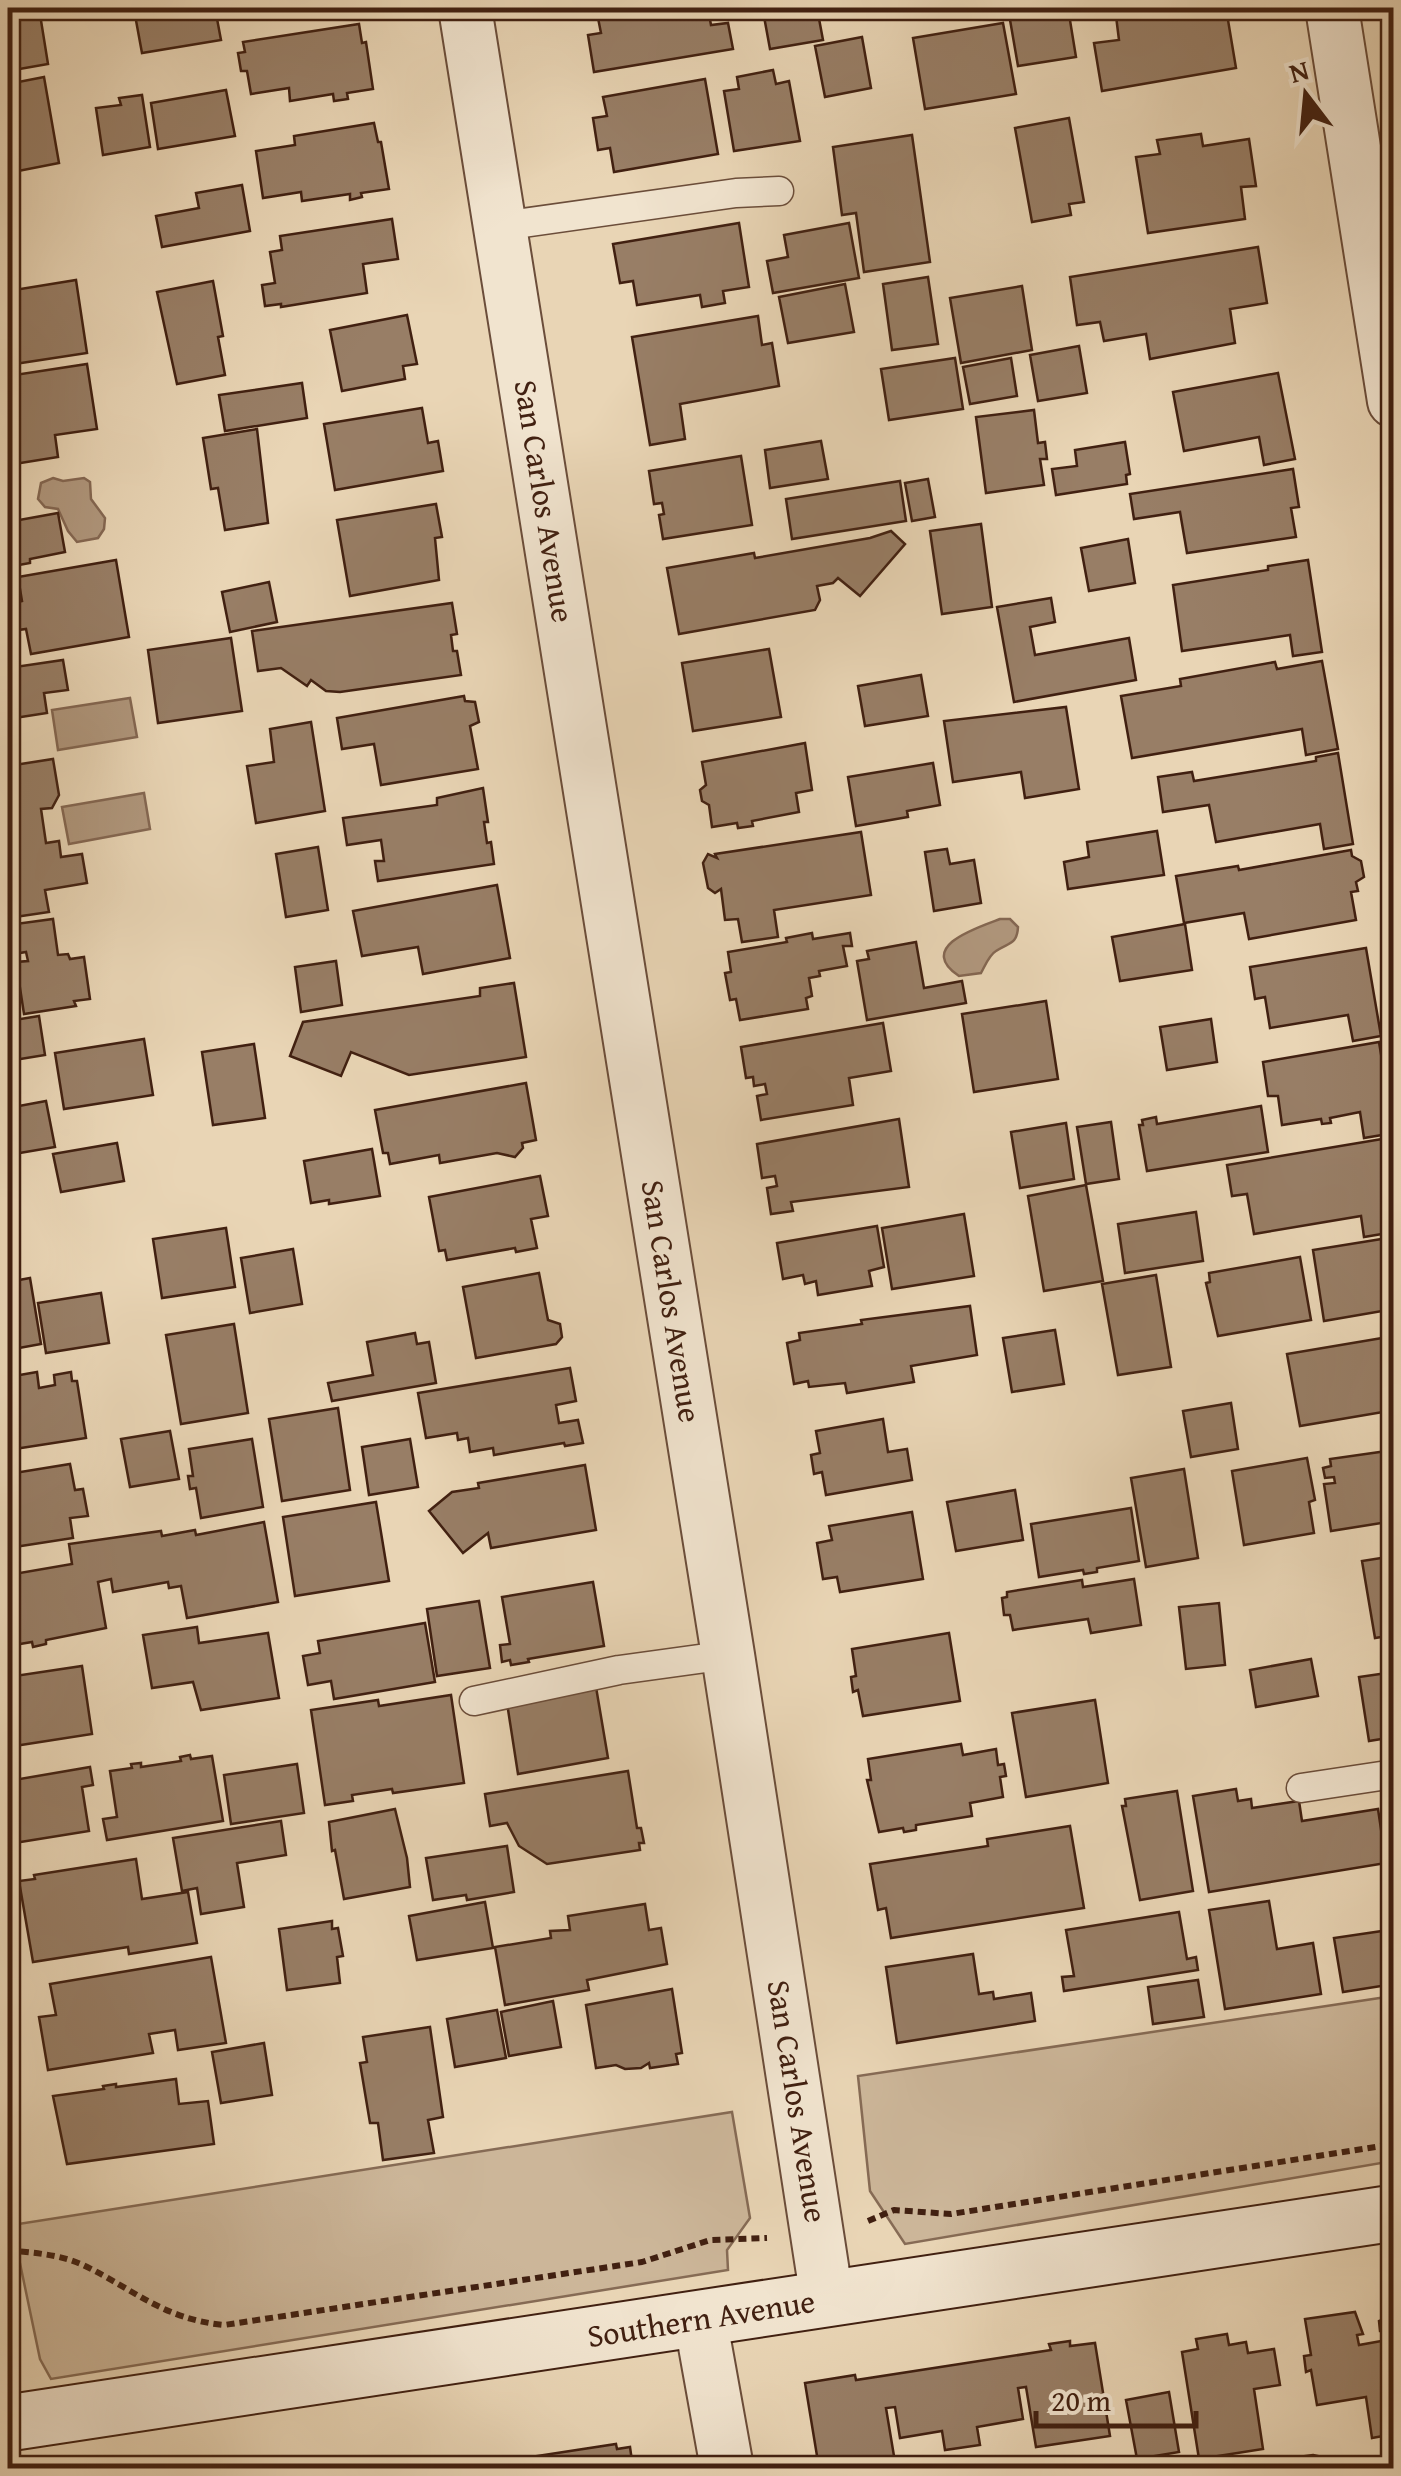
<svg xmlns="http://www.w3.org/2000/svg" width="1401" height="2476" viewBox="0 0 1401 2476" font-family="'Gentium Book Plus',serif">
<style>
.green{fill:#ccb699;stroke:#866b55;stroke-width:2.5}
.water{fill:#b0977d;stroke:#846752;stroke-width:2.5}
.building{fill:#987e66;stroke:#412011;stroke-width:2.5}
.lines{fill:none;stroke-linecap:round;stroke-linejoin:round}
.lane-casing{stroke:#6b4d3a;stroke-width:31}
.street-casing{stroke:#6b4d3a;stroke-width:56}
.secondary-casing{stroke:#412011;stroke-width:59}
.path{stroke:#412011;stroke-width:6;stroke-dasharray:8 5;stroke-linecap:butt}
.lane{stroke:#f1e4cf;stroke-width:28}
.street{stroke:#f1e4cf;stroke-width:52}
.secondary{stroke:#f1e4cf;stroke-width:55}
.labels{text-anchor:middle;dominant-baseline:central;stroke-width:9;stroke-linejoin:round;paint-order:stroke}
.street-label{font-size:32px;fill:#412011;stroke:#f1e4cf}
</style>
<rect width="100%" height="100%" fill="#e9d5b5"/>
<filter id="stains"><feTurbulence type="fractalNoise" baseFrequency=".002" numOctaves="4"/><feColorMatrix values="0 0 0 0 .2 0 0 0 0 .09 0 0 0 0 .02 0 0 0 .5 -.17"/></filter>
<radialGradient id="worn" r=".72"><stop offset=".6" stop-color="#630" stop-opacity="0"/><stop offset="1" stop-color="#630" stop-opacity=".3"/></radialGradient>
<!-- green -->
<g class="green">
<polygon points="1393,1996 1393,2161 905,2244 870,2191 858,2076"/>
<polygon points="732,2112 750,2218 727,2250 728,2270 51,2379 40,2359 12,2225"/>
</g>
<!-- water -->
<g class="water">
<polygon points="53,478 63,481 84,478 90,482 91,499 105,518 104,529 98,538 77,542 68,531 58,509 45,507 38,499 41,483"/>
<polygon points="130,698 137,737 58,750 52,710"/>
<polygon points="144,793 150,829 69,844 62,807"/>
<path d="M1000,919H1010L1018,927C1017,945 1009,942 996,951C989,955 985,966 981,973L959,976C916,947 976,928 1000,919Z"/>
</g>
<!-- building -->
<g class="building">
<polygon points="8,8 39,8 48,64 8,71"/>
<polygon points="169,8 215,8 221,40 142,53 135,15"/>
<polygon points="596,8 718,8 708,9 711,25 728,23 733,49 594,72 588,35 601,33"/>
<polygon points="783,8 817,8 823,40 770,49 763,11"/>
<polygon points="915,8 980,8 916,18"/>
<polygon points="1052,8 1068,8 1076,57 1018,66 1009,14"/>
<polygon points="1164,8 1226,8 1236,68 1102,91 1094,43 1119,40 1116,16"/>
<polygon points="1003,23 1016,94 925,109 913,38"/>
<polygon points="359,24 362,43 366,42 373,89 347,93 348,99 334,101 333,94 290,101 289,88 251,94 247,71 241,71 238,53 245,52 243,42"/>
<polygon points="862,37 871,88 825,97 815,46"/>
<polygon points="773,70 776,84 789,81 800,141 734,151 724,91 739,89 737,77"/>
<polygon points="44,77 59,163 8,173 8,84"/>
<polygon points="705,79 718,154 614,172 610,148 598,150 593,118 607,116 603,97"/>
<polygon points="226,90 235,136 158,149 151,103"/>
<polygon points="142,95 150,147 103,155 96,108 121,105 119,98"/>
<polygon points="1069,118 1084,202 1069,204 1071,215 1032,222 1015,128"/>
<polygon points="374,123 378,142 381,142 389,189 361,193 362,197 350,200 350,194 302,201 301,192 263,198 256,151 295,145 294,136"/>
<polygon points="1201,134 1203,146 1249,139 1256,186 1241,187 1245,219 1148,233 1136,157 1160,154 1157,140"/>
<polygon points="912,135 930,262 864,272 856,213 842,215 833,147"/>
<polygon points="242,185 250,231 162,247 156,216 199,208 196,193"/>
<polygon points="392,219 398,259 363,264 367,293 281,307 281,304 265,306 262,285 275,283 270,252 282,250 280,236"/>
<polygon points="739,223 749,287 723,291 725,303 702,307 700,295 637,305 633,281 620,283 613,244"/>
<polygon points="849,223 859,278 773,293 767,261 788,257 784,235"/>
<polygon points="1258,247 1267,303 1230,309 1235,343 1150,359 1146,334 1104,341 1100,322 1077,325 1070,277"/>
<polygon points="928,277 938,344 892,350 883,284"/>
<polygon points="76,280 87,353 8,365 8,291"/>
<polygon points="213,281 223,336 218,337 225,375 177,384 157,292"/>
<polygon points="845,284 854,332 788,343 779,297"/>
<polygon points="1022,286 1032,350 961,363 950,298"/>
<polygon points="407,315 417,364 403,366 405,379 342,391 330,330"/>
<polygon points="758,316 762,345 772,343 779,386 680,404 685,439 650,445 632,337"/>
<polygon points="1079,346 1087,393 1038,401 1030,355"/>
<polygon points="955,358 963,409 889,420 881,369"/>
<polygon points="1011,358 1017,396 970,404 963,367"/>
<polygon points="87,364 97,429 55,435 58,457 8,465 8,376"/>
<polygon points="1278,373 1295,459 1264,465 1259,437 1184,451 1173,392"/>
<polygon points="302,383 307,418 225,431 219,395"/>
<polygon points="422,408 428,443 438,441 443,471 335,490 324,424"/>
<polygon points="1034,410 1038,443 1045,442 1047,459 1040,459 1044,485 986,493 976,417"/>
<polygon points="257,429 268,523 225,530 218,488 211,489 203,438"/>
<polygon points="821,441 828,479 770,488 765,450"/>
<polygon points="1125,442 1130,474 1126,475 1127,484 1056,495 1052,469 1077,466 1075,450"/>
<polygon points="741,456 752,525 663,539 659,515 664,514 662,503 654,504 649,471"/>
<polygon points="1293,469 1299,507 1291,508 1296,537 1187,553 1180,512 1134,519 1130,494"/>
<polygon points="928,479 935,517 912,521 905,483"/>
<polygon points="900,481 906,521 792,539 786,499"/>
<polygon points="436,504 442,537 435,538 439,580 350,596 337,520"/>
<polygon points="58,513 65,552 30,559 30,563 8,567 8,522"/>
<polygon points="981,524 992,607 942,614 930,531"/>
<polygon points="891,531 905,544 860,596 838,578 833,583 817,586 820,600 815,610 679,634 667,568 754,553 755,558 870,538"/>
<polygon points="1128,539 1135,583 1089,591 1081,548"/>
<polygon points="116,560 129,637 31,654 26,629 18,630 13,603 22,601 18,577"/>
<polygon points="1308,560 1322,652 1293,656 1290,635 1182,651 1173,585 1268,570 1268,566"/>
<polygon points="269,582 277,622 230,632 222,592"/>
<polygon points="1051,598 1055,622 1030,627 1035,655 1129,638 1136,680 1014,702 997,607"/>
<polygon points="452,603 457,634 451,635 453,651 457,651 461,675 340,692 326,691 311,680 307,686 281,668 258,671 252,631"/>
<polygon points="231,638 242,711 158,723 148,650"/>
<polygon points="769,649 781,717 693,731 682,663"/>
<polygon points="63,660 68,690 44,693 47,713 8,719 8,668"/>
<polygon points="1322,661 1338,749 1306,755 1302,729 1132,758 1121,696 1181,686 1180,679 1275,662 1277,669"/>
<polygon points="921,675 928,716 865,726 858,686"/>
<polygon points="464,696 465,701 475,702 479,722 470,726 478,769 381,785 374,744 342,749 337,718"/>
<polygon points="1066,707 1079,789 1025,798 1021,772 953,782 944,721"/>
<polygon points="311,722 325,811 256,823 247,766 274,762 270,729"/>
<polygon points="805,743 812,790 796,793 799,812 752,821 753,826 738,828 737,823 712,827 709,805 702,801 700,790 706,785 702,762"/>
<polygon points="1338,753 1353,844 1324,849 1320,824 1216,842 1209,805 1163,812 1158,777 1192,772 1194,781 1316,761 1316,757"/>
<polygon points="53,759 59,795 52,808 41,809 46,843 59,841 61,857 82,854 87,883 45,890 49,912 8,918 8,766"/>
<polygon points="933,763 940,805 907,811 908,817 856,826 848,777"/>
<polygon points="483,788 488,822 484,822 487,843 491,842 494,864 378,881 375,861 384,861 381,840 347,845 343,818 437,805 437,798"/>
<polygon points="1157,831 1164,875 1068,889 1064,862 1089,857 1087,842"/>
<polygon points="861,832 871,895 774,910 778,937 742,942 738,919 725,920 721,889 715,893 708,888 703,863 708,854 717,858 715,854"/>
<polygon points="318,847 328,910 286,917 276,854"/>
<polygon points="947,849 950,864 974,860 981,903 934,911 925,852"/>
<polygon points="1351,850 1352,856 1361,861 1364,877 1356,882 1358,891 1351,892 1356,920 1249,939 1244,913 1184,923 1176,876 1238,866 1239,870"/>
<polygon points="497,885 510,958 423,974 418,947 362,956 353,911"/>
<polygon points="53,919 58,955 68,954 70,959 84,957 90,999 74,1001 76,1006 24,1014 16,962 28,961 26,952 8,955 8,925"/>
<polygon points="1185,924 1192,970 1120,981 1112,937"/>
<polygon points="812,933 813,939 850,933 852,946 843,946 847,966 819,971 820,976 809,978 812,996 806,998 808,1009 740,1020 736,999 730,1000 725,973 731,972 728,952 787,942 786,938"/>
<polygon points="916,942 924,988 962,981 966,1003 867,1020 857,961 869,959 867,951"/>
<polygon points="1366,948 1381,1036 1353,1041 1348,1015 1270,1028 1265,997 1255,999 1250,967"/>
<polygon points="336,961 342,1005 301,1012 295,967"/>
<polygon points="514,983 526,1057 409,1075 351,1052 341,1076 290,1056 303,1022 480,996 480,988"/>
<polygon points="1046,1001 1058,1079 974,1092 962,1014"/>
<polygon points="39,1016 45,1055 8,1061 8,1021"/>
<polygon points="1211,1019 1217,1062 1167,1070 1160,1027"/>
<polygon points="883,1023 891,1071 849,1078 853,1105 761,1120 757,1096 767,1094 765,1084 754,1086 753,1077 746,1078 741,1047"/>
<polygon points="144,1039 153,1095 64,1109 55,1053"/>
<polygon points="1379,1042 1394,1133 1364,1138 1360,1112 1330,1118 1331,1123 1322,1124 1321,1119 1282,1125 1278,1096 1268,1096 1263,1062"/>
<polygon points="254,1044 265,1118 213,1125 202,1052"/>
<polygon points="526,1083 536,1140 522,1143 523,1148 515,1157 497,1153 440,1163 439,1155 390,1164 388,1153 383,1153 375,1110"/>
<polygon points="46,1101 55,1147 8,1155 8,1108"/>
<polygon points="1261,1106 1268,1152 1147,1171 1139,1125 1143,1125 1142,1120 1156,1117 1157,1124"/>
<polygon points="899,1119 909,1187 791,1202 793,1211 771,1214 767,1188 777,1186 775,1176 762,1178 757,1144"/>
<polygon points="1111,1122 1119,1179 1086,1184 1077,1127"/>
<polygon points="1066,1123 1074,1179 1020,1188 1011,1132"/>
<polygon points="1394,1137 1394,1177 1389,1178 1394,1232 1364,1237 1361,1216 1254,1234 1247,1194 1232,1196 1227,1165"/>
<polygon points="117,1143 124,1181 61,1192 53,1154"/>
<polygon points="372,1149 380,1196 329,1204 329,1200 311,1203 304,1161"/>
<polygon points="540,1176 548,1216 531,1219 537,1248 516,1252 515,1248 447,1260 445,1250 439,1251 429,1197"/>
<polygon points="1086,1185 1103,1281 1044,1291 1028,1196"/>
<polygon points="8,1203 15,1250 8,1251"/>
<polygon points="1196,1212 1203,1261 1125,1273 1118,1224"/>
<polygon points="964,1214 974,1276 892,1289 882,1228"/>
<polygon points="877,1226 884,1267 869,1271 872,1286 818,1295 816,1281 805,1284 803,1275 783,1279 777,1243"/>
<polygon points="226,1228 235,1287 162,1298 153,1239"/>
<polygon points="1394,1237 1394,1309 1324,1321 1313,1250"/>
<polygon points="293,1249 302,1304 250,1313 241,1258"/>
<polygon points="1300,1257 1311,1320 1218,1336 1206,1283 1210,1282 1209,1273"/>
<polygon points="539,1273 548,1320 560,1324 562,1337 556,1344 476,1358 463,1287"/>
<polygon points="1156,1275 1171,1367 1118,1375 1102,1284"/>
<polygon points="30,1278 41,1344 8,1350 8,1282"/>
<polygon points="101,1293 109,1343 46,1353 38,1303"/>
<polygon points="970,1306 977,1355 911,1366 914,1382 847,1393 845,1383 809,1387 808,1381 794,1384 787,1343 800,1340 799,1333 862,1324 861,1320"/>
<polygon points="234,1324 248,1413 181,1424 166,1335"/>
<polygon points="1055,1330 1064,1384 1012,1392 1003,1338"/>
<polygon points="415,1333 417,1344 429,1342 436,1383 332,1401 328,1383 373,1375 367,1342"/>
<polygon points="1394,1336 1394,1392 1386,1393 1389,1411 1300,1426 1287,1354"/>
<polygon points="570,1368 576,1401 556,1405 559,1423 578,1420 583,1443 565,1446 564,1443 494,1455 493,1448 470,1452 468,1438 458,1440 457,1433 426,1438 418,1393"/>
<polygon points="37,1372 39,1388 55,1385 54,1375 71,1372 72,1381 77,1381 86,1438 8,1450 8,1377"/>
<polygon points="1231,1403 1238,1449 1191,1457 1183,1411"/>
<polygon points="338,1408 350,1490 282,1501 269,1419"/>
<polygon points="883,1419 888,1452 907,1449 912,1480 826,1495 822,1472 814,1474 811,1455 820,1453 816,1431"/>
<polygon points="170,1431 179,1479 130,1487 121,1439"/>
<polygon points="252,1439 263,1507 201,1518 196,1488 190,1489 188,1476 193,1476 189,1449"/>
<polygon points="410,1439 418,1487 369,1495 362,1447"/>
<polygon points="1394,1450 1394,1521 1331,1531 1324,1484 1335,1483 1334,1477 1325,1478 1323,1468 1331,1466 1330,1459"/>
<polygon points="1307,1458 1315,1500 1309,1502 1314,1533 1244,1545 1232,1471"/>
<polygon points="70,1464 75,1490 83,1489 88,1516 70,1518 73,1538 8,1548 8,1474"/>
<polygon points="585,1465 596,1530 491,1548 488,1533 463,1553 429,1511 452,1492 479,1488 478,1483"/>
<polygon points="1184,1469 1198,1558 1146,1567 1131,1478"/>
<polygon points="1015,1490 1023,1540 956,1551 947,1502"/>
<polygon points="376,1502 389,1581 295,1596 283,1517"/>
<polygon points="1131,1508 1139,1561 1097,1568 1097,1572 1084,1574 1083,1570 1039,1577 1031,1524"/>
<polygon points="912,1512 923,1579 840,1592 837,1577 823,1579 817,1543 832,1540 829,1526"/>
<polygon points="264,1522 278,1602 187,1618 181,1586 169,1588 168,1582 113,1592 111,1579 98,1582 106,1628 46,1640 46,1644 33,1647 32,1642 8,1646 8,1575 72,1564 69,1544 161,1531 162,1536 195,1530 196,1535"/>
<polygon points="1394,1556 1394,1635 1375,1638 1362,1561"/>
<polygon points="1134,1579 1141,1625 1091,1633 1088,1619 1013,1630 1010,1615 1004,1615 1002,1598 1007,1597 1007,1592 1082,1580 1083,1587"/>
<polygon points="593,1582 604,1646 528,1659 529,1662 511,1665 510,1660 502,1662 500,1645 510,1644 502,1597"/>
<polygon points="479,1601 490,1668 437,1676 427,1609"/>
<polygon points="1219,1603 1225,1665 1186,1669 1179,1607"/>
<polygon points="425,1623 435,1682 334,1699 331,1681 308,1685 303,1656 320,1653 318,1641"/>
<polygon points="197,1627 199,1643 268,1633 279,1698 201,1710 193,1682 152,1688 143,1635"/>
<polygon points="949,1633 960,1701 863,1716 858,1690 853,1692 851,1677 856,1676 852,1649"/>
<polygon points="1311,1659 1318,1696 1256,1707 1250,1670"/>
<polygon points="82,1666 92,1734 8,1747 8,1677"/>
<polygon points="1394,1672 1394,1737 1369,1741 1359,1677"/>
<polygon points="596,1687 608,1758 518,1774 507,1703"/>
<polygon points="451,1695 464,1783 393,1793 392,1789 352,1795 353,1801 325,1805 311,1710 378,1700 379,1706"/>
<polygon points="1095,1700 1108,1783 1026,1797 1012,1713"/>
<polygon points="961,1744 963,1755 996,1749 998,1765 1004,1764 1006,1776 1000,1777 1003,1797 970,1803 972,1816 916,1825 916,1830 904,1832 903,1828 879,1832 867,1780 871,1780 868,1759"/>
<polygon points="190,1755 191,1759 212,1756 223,1821 107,1840 103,1819 117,1817 110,1771 132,1768 131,1764 141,1763 141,1767 181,1761 180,1757"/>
<polygon points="297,1764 304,1813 231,1824 224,1775"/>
<polygon points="90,1767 93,1785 82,1787 89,1831 8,1844 8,1781"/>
<polygon points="628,1771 637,1828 641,1828 644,1843 639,1843 640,1850 547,1864 519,1846 507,1823 490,1826 485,1794"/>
<polygon points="1236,1789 1238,1801 1251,1799 1252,1808 1299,1801 1302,1821 1378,1809 1386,1863 1209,1892 1193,1796"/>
<polygon points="1177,1791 1193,1891 1140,1900 1122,1806 1126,1806 1125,1799"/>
<polygon points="395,1809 407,1858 410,1887 344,1899 335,1850 332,1851 329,1822"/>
<polygon points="281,1821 286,1855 237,1863 244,1907 201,1914 197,1888 182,1891 173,1838"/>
<polygon points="1070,1826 1084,1908 891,1938 886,1908 878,1910 870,1864 988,1846 987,1839"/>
<polygon points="507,1846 514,1892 467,1900 466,1895 433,1900 426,1858"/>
<polygon points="136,1859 142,1899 188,1892 197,1943 129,1954 128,1947 33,1962 19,1881 35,1879 34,1875"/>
<polygon points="1269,1901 1277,1949 1313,1943 1321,1994 1225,2009 1209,1910"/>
<polygon points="485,1902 493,1948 417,1960 409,1916"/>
<polygon points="645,1904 649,1930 661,1928 667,1964 587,1980 589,1990 505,2005 495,1947 551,1938 550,1931 570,1930 568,1916"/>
<polygon points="1179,1912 1187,1959 1196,1957 1198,1970 1064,1991 1062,1977 1074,1976 1066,1930"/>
<polygon points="332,1921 332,1929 338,1928 343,1956 337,1957 340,1983 287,1990 279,1929"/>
<polygon points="1389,1930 1394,1984 1343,1992 1334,1938"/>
<polygon points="973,1954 979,1994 993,1992 994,1999 1031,1993 1035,2021 897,2043 886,1967"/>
<polygon points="211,1957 226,2043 178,2050 175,2030 149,2034 153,2053 48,2070 39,2017 56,2015 50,1984"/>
<polygon points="1198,1980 1204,2017 1153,2024 1148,1987"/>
<polygon points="672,1989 682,2053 676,2054 678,2064 650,2068 649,2063 641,2068 625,2069 616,2065 596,2068 586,2005"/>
<polygon points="553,2001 561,2047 509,2056 501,2012"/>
<polygon points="497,2010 506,2058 455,2067 447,2019"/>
<polygon points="430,2027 443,2117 428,2120 434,2153 383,2160 378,2123 370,2123 360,2063 367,2062 363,2037"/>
<polygon points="264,2043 272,2095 221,2103 212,2052"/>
<polygon points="176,2079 179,2104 208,2101 214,2144 67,2164 53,2096 104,2089 103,2086 116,2084 116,2087"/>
<polygon points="1394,2308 1394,2434 1372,2438 1366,2397 1317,2405 1311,2370 1306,2372 1304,2356 1311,2355 1305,2319 1355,2312 1363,2334 1357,2335 1359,2345 1387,2340 1385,2331 1380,2331 1379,2321 1384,2319 1382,2310"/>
<polygon points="1227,2334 1229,2345 1246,2342 1248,2353 1274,2349 1280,2385 1254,2389 1263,2449 1199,2459 1182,2352 1198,2349 1196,2339"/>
<polygon points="1070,2341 1070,2346 1095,2343 1110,2436 1036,2447 1026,2387 1018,2388 1023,2419 977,2427 980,2445 945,2450 942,2431 900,2438 895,2407 886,2408 896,2468 819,2468 805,2383 855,2375 856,2380 1051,2350 1049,2344"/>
<polygon points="1169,2392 1179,2452 1137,2459 1126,2400"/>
<polygon points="616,2444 617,2449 630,2447 633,2468 459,2468"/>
<polygon points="1313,2455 1318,2456 1320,2468 1218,2468"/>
</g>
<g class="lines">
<!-- lane casing -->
<g class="lane-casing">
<g id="lane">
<polyline points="501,226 736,193 779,191"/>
<polyline points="474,1701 619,1670 728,1655"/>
<polyline points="1301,1788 1394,1774"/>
</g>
</g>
<!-- street casing -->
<g class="street-casing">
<g id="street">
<polyline points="465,8 728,1655 827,2299"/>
<polyline points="1332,8 1394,401"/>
<polyline points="700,2318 727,2468"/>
</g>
</g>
<!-- secondary casing -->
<g class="secondary-casing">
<polyline id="secondary" points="8,2423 1394,2213"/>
</g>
<!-- path -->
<g class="path">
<polyline points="868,2221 894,2210 951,2214 1394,2144"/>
<path d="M8,2250C33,2253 59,2254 83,2265C135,2290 163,2319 224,2325L642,2262L710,2240L767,2238"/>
</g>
<!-- lane -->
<use href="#lane" class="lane"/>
<!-- street -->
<use href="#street" class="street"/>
<!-- secondary -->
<use href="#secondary" class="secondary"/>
</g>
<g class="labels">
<!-- street labels -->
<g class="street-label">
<text transform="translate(545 501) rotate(81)">San Carlos Avenue</text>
<text transform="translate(672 1301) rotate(81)">San Carlos Avenue</text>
<text transform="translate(798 2101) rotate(81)">San Carlos Avenue</text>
<text transform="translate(701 2318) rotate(-9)">Southern Avenue</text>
</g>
</g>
<!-- margin -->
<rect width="1401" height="2476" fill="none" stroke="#e9d5b5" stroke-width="40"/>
<rect x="10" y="10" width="1381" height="2456" fill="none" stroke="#412011" stroke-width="5"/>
<rect x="20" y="20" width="1361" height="2436" fill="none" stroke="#412011" stroke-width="2.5"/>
<!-- north arrow -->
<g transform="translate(1306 95) rotate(344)" stroke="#f1e4cf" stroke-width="8" paint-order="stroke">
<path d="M0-8L18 38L0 25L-18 38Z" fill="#412011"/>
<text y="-15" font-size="28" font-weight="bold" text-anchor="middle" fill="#412011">N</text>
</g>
<!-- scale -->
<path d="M1036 2411v15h160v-15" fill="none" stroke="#412011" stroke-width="5"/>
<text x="1051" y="2411" font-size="30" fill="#412011" stroke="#f1e4cf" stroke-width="8" paint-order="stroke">20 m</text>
<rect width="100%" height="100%" filter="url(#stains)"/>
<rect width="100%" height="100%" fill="url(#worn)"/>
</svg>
